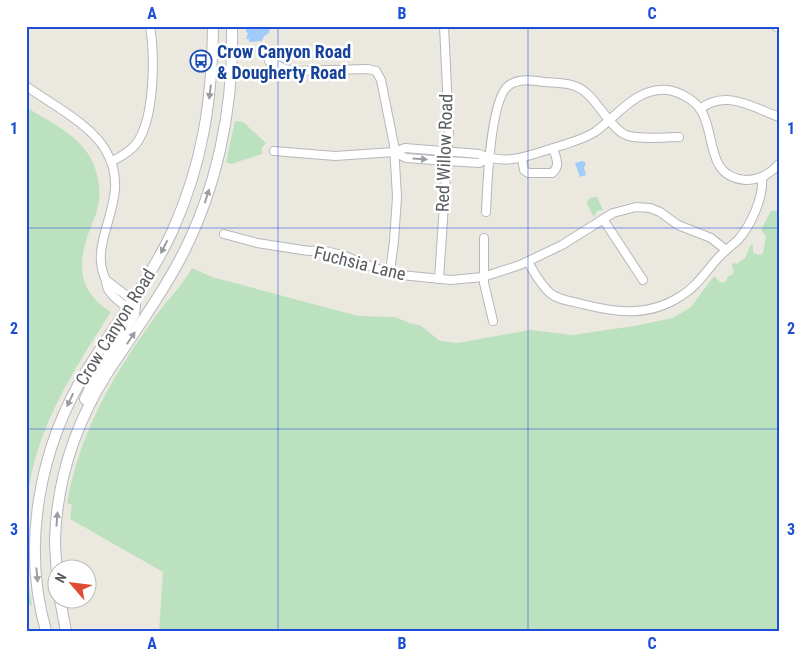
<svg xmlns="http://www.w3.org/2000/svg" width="805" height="657" viewBox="0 0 805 657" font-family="'Roboto Condensed',sans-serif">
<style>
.green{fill:#bce1bf}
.water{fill:#a0ccfa}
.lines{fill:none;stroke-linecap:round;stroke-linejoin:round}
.street-casing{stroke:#b5b7bc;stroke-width:10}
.secondary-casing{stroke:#b5b8be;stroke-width:12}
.street{stroke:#fff;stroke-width:8}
.secondary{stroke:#fff;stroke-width:10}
.oneway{fill:#9b9da0}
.grid{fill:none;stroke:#1d4ed8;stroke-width:1;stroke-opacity:0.55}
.labels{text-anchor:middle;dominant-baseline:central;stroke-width:5;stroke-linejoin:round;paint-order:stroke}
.transit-label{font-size:18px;font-weight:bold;fill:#164399;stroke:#fff;text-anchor:start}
.street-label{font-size:18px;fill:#585b60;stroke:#fff}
.neatline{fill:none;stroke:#1d4ed8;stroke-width:2}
.grid-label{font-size:16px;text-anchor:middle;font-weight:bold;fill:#1d4ed8}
</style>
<rect width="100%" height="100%" fill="#ebe9df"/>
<!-- green -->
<g class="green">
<path d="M26,107C48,121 79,135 91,159C97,171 101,187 99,200C98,211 94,219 90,229C77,265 77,290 111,312C73,371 33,432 27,504C25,524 27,545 26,565Z"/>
<polygon points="235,121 243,122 266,143 262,148 262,154 231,164 226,162"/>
<polygon points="592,197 597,197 603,210 597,211 594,217 587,204 588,200"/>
<path d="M779,210V631H159L163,572L70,519L72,505L67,503C80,431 113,375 155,317C167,300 182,286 192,268L212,277L358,316L395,317L412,324L420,325L440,341L458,343L530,330L572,335L634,326L673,318L691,307L714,276L719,281L723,283L726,281L728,276L732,275L734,271L732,267V263L737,264L745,258L751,244L753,245V253L760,255L763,253L766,236L761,230L771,211Z"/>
<polygon points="26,569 32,605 26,606"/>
</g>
<!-- water -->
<g class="water">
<polygon points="246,26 270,26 269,33 264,36 262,41 249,42 249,39 246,39 248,33 246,32"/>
<polygon points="582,161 586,163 584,168 586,175 580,177 575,163"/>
</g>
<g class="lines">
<!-- street casing -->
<g class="street-casing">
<g id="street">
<polyline points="269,61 285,69 295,71 368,69 376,71 381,80 394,145 397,197 394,241 390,272"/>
<path d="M26,86C51,104 92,125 106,151C134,199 87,238 105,278C107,283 106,288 110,292C114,298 121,303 127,307"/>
<path d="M700,109C726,89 752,107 779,117"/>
<path d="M274,151L335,156L394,152L405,148L479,154C508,167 532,154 560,146C572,142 584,139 595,132C617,116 638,86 668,90C681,92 696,101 702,112C716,137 706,177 746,180C759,180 770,174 779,164"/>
<polyline points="394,152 406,158 447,161 479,163 489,158"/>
<path d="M522,159L524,170L528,173H552C561,166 556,158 553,148"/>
<path d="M111,162C120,157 130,152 136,144C155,119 155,56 150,26"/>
<path d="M486,212C487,188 490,101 508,86C518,78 532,80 544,82C558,83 572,82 584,91C597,100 612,130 626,135C639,140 664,137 679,137"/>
<polyline points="603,219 643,280"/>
<polyline points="224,234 257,243 309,251 321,250 342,255 375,268 401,275 451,280 483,277 520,265 562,245 613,213 636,207 650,208 660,212 678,225 711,238 726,250"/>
<polyline points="484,238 484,283 493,321"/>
<path d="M528,262C534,272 540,284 550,293C558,300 571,301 582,304C617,313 649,317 681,296C698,286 707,269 721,255C726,250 732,245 738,240C751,225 764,197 762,177"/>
<polyline points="439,279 449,130 444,26"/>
<polyline points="106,280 132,300"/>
</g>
</g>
<!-- secondary casing -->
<g class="secondary-casing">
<g id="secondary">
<polyline points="777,26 779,27"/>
<polyline points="85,399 98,372 134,315 135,305 132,300"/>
<path d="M58,585C57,570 55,554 55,539C57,480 75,425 106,375C130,338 157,302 178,263C217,191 234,108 232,26"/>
<polyline points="60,600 66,631"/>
<path d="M46,631C21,544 40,446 87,370C115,324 149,281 172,232C203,163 212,101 213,26"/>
</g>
</g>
<!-- street -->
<use href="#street" class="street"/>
<!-- secondary -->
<use href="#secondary" class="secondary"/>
</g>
<!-- one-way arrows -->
<defs><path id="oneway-solid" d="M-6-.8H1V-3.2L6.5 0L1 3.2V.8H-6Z" transform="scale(1.25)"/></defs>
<g class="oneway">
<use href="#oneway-solid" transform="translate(210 92) rotate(97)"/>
<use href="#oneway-solid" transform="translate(420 159) rotate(4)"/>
<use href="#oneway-solid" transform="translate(207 196) rotate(-72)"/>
<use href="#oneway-solid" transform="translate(164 247) rotate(117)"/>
<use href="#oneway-solid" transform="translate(131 338) rotate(-56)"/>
<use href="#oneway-solid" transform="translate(70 400) rotate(115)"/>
<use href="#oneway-solid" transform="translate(57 519) rotate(-86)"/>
<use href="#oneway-solid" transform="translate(37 575) rotate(85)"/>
</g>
<!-- grid -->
<path class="grid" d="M278,26V631M528,26V631M26,228H779M26,429H779"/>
<!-- icons -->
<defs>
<g id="bus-ring" transform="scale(1.125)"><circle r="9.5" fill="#fff" stroke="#1a4fb4" stroke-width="1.5"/><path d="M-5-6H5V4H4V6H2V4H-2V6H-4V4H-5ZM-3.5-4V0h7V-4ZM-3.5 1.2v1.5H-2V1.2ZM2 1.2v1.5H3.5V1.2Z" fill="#1a4fb4"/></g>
</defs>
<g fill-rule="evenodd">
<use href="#bus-ring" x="201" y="61"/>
</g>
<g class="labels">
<!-- transit labels -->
<g class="transit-label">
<text x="217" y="51">Crow Canyon Road<tspan x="217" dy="21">&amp; Dougherty Road</tspan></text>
</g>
<!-- street labels -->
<g class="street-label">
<text transform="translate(444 153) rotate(-88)">Red Willow Road</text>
<text transform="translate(360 263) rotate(14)">Fuchsia Lane</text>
<text transform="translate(115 327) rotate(-58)">Crow Canyon Road</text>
</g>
</g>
<!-- border -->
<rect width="805" height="657" fill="none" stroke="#ffffff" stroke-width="55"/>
<!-- north arrow -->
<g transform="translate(72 584) rotate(298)"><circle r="24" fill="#ffffff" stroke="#bcbdbf"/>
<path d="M0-4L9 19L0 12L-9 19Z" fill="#de4c32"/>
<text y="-8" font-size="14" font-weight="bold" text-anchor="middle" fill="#585b60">N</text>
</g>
<rect x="28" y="28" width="750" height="602" class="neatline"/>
<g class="grid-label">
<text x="152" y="19">A</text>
<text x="402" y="19">B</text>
<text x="652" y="19">C</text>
<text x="14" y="134">1</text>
<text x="791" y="134">1</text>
<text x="14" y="334">2</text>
<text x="791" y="334">2</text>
<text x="14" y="535">3</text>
<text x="791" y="535">3</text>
<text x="152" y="649">A</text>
<text x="402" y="649">B</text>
<text x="652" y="649">C</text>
</g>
</svg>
